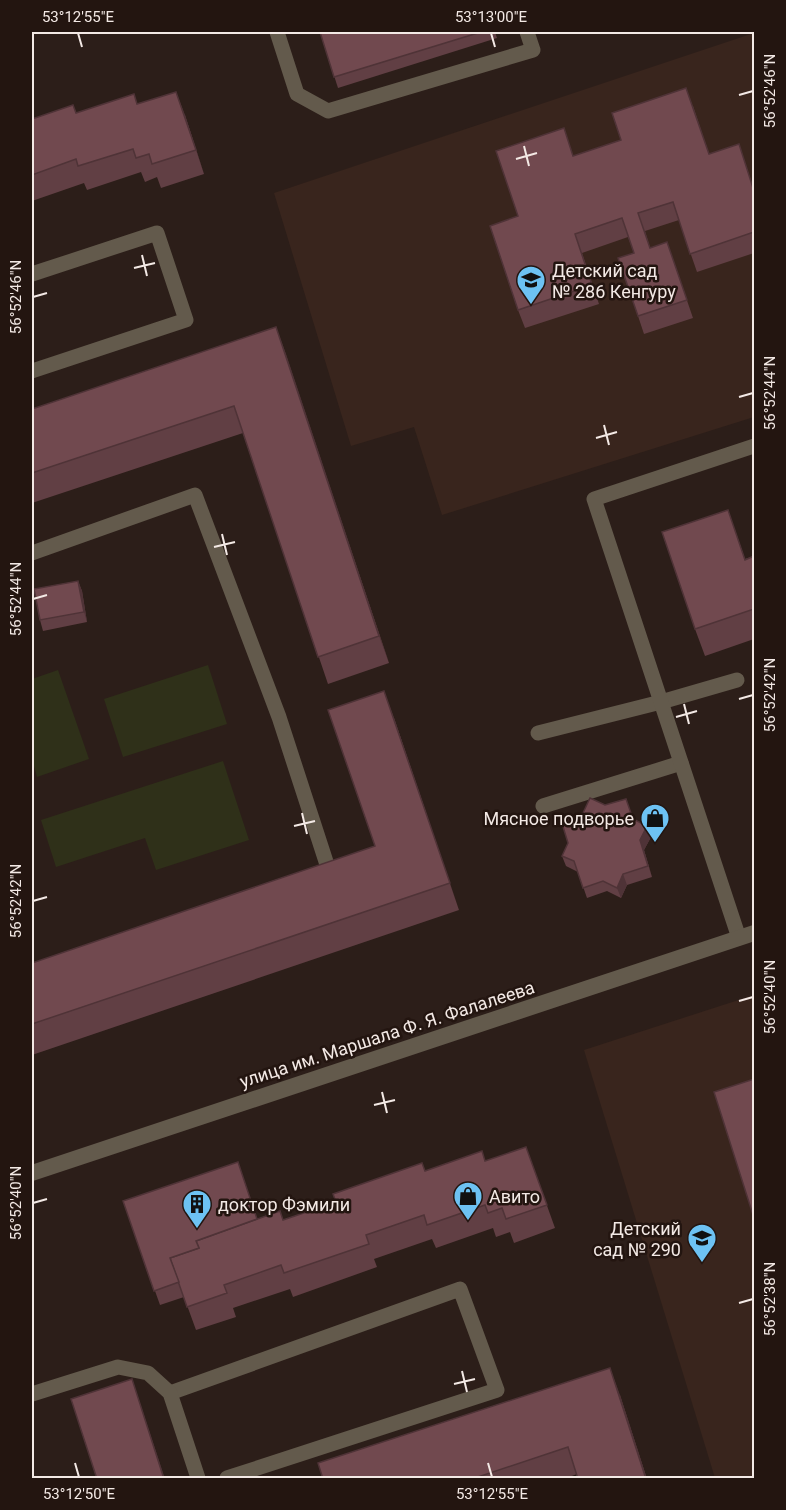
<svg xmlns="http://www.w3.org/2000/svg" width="786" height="1510" viewBox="0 0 786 1510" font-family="Roboto,sans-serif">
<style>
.built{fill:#39251d}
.green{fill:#2f3019}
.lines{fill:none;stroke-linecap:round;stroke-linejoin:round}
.service{stroke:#635a4c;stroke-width:15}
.minor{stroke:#635a4c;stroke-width:16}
.wall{fill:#613f44}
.shaded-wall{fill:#4f3337}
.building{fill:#71494f;stroke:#4f3337;stroke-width:1.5}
.ticks{fill:none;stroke:#f3e9e5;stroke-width:2}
.labels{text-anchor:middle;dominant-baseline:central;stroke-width:5;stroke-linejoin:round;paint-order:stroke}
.poi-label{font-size:18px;fill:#f3e9e5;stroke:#231510;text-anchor:start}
.street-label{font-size:18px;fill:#f3e9e5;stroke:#231510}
.neatline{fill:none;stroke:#f3e9e5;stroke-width:2}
.ticks-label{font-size:15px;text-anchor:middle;fill:#f3e9e5}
</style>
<rect width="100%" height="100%" fill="#2c1e19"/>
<!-- built -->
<g class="built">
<polygon points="754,33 754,417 442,515 414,427 351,446 274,193"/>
<polygon points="754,995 754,1478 715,1478 584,1050"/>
</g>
<!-- green -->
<g class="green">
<polygon points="208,665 227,724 123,757 104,699"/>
<polygon points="58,670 89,759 37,777 32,759 32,679"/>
<polygon points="223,761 249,840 156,870 145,838 56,867 41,820"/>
</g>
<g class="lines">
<!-- service -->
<g class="service">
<polyline points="277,32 297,94 328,111 533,50 527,32"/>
<polyline points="32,274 157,233 186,320 32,371"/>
<polyline points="32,553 195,495 279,717 331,877 326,879"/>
<polyline points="538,733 661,702 737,680"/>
<polyline points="543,806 681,763"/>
<polyline points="739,938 594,499 754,446"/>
<polyline points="170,1393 460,1289 497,1390 227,1478"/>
<polyline points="32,1394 118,1367 148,1373 170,1393 198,1478"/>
</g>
<!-- minor -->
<polyline class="minor" points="32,1173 754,933"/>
</g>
<!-- wall -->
<g class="wall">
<polygon points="320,32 495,32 497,38 338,88"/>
<polygon points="138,104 185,115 204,174 161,188 157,177 145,182 141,172 87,190 84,183 32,201 32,119"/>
<polygon points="693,106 709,154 739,144 754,190 754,253 697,272 679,220 645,231 650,248 667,242 693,318 644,334 638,316 634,253 628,237 582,253 599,304 525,328 518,310 518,216 574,156 621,140"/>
<polygon points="276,327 389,663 328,684 243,433 32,503 32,409"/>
<polygon points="728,510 745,559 754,556 754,639 705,656 695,629"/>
<polygon points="78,581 82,591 87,622 43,631 40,620"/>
<polygon points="394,718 459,910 32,1055 32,963 375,846"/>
<polygon points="633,819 651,837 644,850 652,877 627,885 621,898 607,891 587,898 578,872 566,866 562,856"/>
<polygon points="526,1147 555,1228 514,1243 510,1232 496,1237 493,1228 436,1248 432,1239 374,1259 377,1267 293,1297 290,1289 233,1308 236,1317 196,1330 184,1297 160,1305 123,1201 257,1219 283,1220 425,1171 485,1161"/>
<polygon points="620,1395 647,1479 578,1479 577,1474 564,1479 323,1479"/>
</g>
<!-- shaded-wall -->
<g class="shaded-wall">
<polygon points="176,92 185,115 204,174 196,150"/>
<polygon points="276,327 286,354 389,663 379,636"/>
<polygon points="78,581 82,591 87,622 84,612"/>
<polygon points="384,691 394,718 459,910 450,883"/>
<polygon points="647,826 651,837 644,850 652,877 640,840"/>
<polygon points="623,874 627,885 621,898 617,888"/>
<polygon points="610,1368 620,1395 647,1479 646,1479"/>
<polygon points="132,1379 141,1406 165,1479 164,1479"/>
</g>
<!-- building -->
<g class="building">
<polygon points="320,32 481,32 334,77"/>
<polygon points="686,88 709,154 739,144 754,191 754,232 690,254 673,202 638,213 650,248 667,242 687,300 638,316 618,258 634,253 622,218 575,234 592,285 518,310 490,226 518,216 496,151 564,128 573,156 621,140 612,113"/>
<polygon points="176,92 196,150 152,164 149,154 136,158 133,149 78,166 76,159 32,175 32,119 73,105 76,113 134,94 137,104"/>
<polygon points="276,327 379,636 318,657 234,406 32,473 32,409"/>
<polygon points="728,510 745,560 754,556 754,609 695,629 662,532"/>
<polygon points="78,581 84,612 40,620 34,589"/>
<polygon points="384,691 450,883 32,1024 32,963 375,846 328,710"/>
<polygon points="590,798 605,805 626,799 633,819 647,826 640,840 648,866 623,874 617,888 603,881 583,888 574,861 562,856 568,843 561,820 583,813"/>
<polygon points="754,1079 754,1218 714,1092"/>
<polygon points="526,1147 547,1205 506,1219 502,1208 488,1213 485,1205 427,1225 424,1215 366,1235 369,1244 284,1273 281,1265 224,1285 227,1293 187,1307 170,1258 199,1248 196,1241 280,1211 283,1220 336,1202 333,1194 422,1163 425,1171 482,1151 485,1161"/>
<polygon points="238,1162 257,1219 196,1241 199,1248 170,1258 179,1282 154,1291 123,1201"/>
<polygon points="610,1368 646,1479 578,1479 568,1447 472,1479 323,1479 318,1463"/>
<polygon points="132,1379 164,1479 97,1479 71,1399"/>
</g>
<!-- ticks -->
<path class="ticks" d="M78,33L82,47M491,33L495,47M739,95L753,91M524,146L529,166M516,159L537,153M142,255L147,276M134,268L155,263M33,297L47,293M739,397L753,393M604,425L609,445M596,438L617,432M222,534L227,555M214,547L235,542M33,599L47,595M739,699L753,695M684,704L689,724M676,717L697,711M302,813L307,834M294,826L315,821M33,901L47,897M739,1001L753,997M382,1092L387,1113M374,1105L395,1100M33,1203L47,1199M739,1303L753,1299M462,1371L467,1392M454,1384L475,1379M75,1463L79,1477M488,1463L492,1477"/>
<!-- icons -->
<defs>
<g id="school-pin" transform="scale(1.5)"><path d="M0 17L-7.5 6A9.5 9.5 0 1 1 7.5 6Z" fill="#6dc2f3" stroke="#231510"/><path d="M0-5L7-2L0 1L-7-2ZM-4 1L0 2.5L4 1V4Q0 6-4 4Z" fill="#111"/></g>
<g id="shop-pin" transform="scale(1.5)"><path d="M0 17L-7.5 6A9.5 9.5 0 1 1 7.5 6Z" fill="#6dc2f3" stroke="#231510"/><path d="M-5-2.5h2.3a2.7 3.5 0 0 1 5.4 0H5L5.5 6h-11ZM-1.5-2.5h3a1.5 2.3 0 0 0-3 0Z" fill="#111"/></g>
<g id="building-pin" transform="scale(1.5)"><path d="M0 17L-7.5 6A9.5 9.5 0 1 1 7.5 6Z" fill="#6dc2f3" stroke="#231510"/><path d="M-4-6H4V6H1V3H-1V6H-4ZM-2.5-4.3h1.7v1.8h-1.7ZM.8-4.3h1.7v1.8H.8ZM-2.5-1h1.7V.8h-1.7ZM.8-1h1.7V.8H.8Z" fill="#111"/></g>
</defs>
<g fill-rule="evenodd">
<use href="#school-pin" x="531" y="280"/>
<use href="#shop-pin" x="655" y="818"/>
<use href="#shop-pin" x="468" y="1196"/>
<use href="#building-pin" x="197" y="1204"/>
<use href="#school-pin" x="702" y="1238"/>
</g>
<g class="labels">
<!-- poi labels -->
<g class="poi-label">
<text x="552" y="270">Детский сад<tspan x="552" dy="21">№ 286 Кенгуру</tspan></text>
<text x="634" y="818" text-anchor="end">Мясное подворье</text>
<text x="489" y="1196">Авито</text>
<text x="218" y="1204">доктор Фэмили</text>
<text x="681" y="1228" text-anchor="end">Детский<tspan x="681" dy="21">сад № 290</tspan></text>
</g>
<!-- street labels -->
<g class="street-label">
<text transform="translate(387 1034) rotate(-18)">улица им. Маршала Ф. Я. Фалалеева</text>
</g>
</g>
<!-- border -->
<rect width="786" height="1510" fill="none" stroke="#231510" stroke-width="66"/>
<rect x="33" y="33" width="720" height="1444" class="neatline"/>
<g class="ticks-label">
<text x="78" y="22">53°12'55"E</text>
<text x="491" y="22">53°13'00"E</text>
<text transform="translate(770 91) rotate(-90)" y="5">56°52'46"N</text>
<text transform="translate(16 297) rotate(-90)" y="5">56°52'46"N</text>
<text transform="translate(770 393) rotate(-90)" y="5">56°52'44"N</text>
<text transform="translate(16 599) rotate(-90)" y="5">56°52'44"N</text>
<text transform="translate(770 695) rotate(-90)" y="5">56°52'42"N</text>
<text transform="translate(16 901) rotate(-90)" y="5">56°52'42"N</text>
<text transform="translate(770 997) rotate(-90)" y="5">56°52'40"N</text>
<text transform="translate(16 1203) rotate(-90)" y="5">56°52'40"N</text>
<text transform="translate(770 1299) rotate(-90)" y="5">56°52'38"N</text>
<text x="79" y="1499">53°12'50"E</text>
<text x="492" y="1499">53°12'55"E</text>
</g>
</svg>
